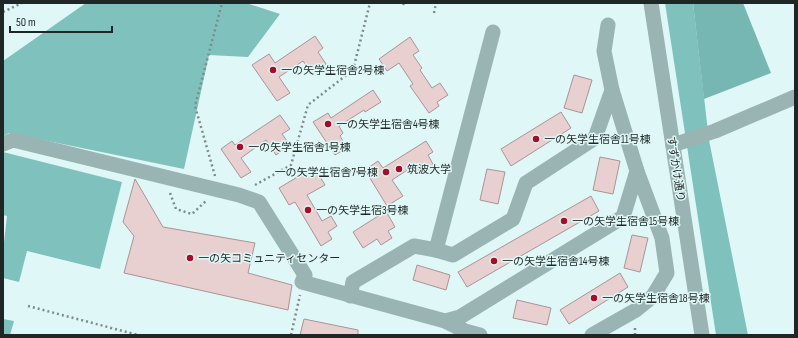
<svg xmlns="http://www.w3.org/2000/svg" width="798" height="338" viewBox="0 0 798 338" font-family="'Sofia Sans Condensed','Noto Sans JP',sans-serif">
<style>
.forest{fill:#7fc1bd}
.water{fill:#76b7b4}
.building{fill:#e7d0cf;stroke:#aa9494}
.lines{fill:none;stroke-linecap:round;stroke-linejoin:round}
.path{stroke:#7c8c8b;stroke-width:2.5;stroke-dasharray:2 3;stroke-linecap:butt}
.minor{stroke:#99b4b2;stroke-width:15}
.poi-dot{fill:#a60c28;stroke:#dff7f6;stroke-width:1.5}
.labels{text-anchor:middle;dominant-baseline:central;stroke-width:3;stroke-linejoin:round;paint-order:stroke}
.poi-label{font-size:11px;fill:#1e2726;stroke:#dff7f6;text-anchor:start}
.street-label{font-size:11px;fill:#1e2726;stroke:#dff7f6}
</style>
<rect width="100%" height="100%" fill="#dff7f6"/>
<!-- forest -->
<g class="forest">
<polygon points="86,3 246,3 280,14 248,57 209,55 184,169 9,133 3,136 3,61"/>
<polygon points="665,3 693,3 709,140 748,335 716,335"/>
<polygon points="3,152 122,182 100,269 27,251 19,282 3,278 3,251 7,216 3,215"/>
<polygon points="3,319 14,321 10,335 3,335"/>
</g>
<!-- water -->
<polygon class="water" points="693,3 743,3 771,73 704,99"/>
<!-- building -->
<g class="building">
<polygon points="315,36 323,48 318,52 326,64 312,74 303,61 279,77 290,93 277,101 252,65 269,54 275,63"/>
<polygon points="410,37 419,51 413,55 422,68 420,70 432,88 440,83 448,95 437,102 439,106 429,113 410,86 413,84 399,63 387,71 379,59"/>
<polygon points="574,75 592,80 582,113 564,108"/>
<polygon points="373,90 381,102 365,112 364,110 339,126 343,133 340,136 347,148 335,155 313,122 328,113 331,118"/>
<polygon points="561,112 571,128 511,166 501,149"/>
<polygon points="280,115 290,129 282,134 290,145 276,155 266,140 241,158 251,172 241,178 221,149 232,141 235,145"/>
<polygon points="426,141 433,152 428,155 434,166 421,174 415,165 392,180 403,196 387,206 365,170 378,161 383,168"/>
<polygon points="600,157 620,161 613,194 593,190"/>
<polygon points="314,167 325,185 307,195 322,221 331,216 337,226 328,232 332,239 321,246 295,202 289,205 279,188"/>
<polygon points="487,169 505,172 498,204 480,200"/>
<polygon points="135,179 163,227 255,243 248,273 292,285 288,310 124,273 134,236 123,222"/>
<polygon points="591,196 599,211 467,287 458,272"/>
<polygon points="386,211 395,227 388,231 392,238 381,245 377,239 363,248 353,232"/>
<polygon points="632,235 648,238 640,272 624,268"/>
<polygon points="417,265 450,275 446,290 413,280"/>
<polygon points="620,273 628,287 569,324 560,310"/>
<polygon points="517,300 551,308 547,325 513,318"/>
<polygon points="304,319 358,330 358,335 300,335"/>
</g>
<g class="lines">
<!-- path -->
<g class="path">
<polyline points="403,5 404,3"/>
<polyline points="3,12 22,3"/>
<polyline points="434,13 436,3"/>
<polyline points="215,176 195,106 222,3"/>
<polyline points="255,185 291,165 308,105 353,70 370,3"/>
<polyline points="170,193 176,209 192,214 206,201"/>
<polyline points="28,306 138,335"/>
<polyline points="291,335 300,295"/>
<polyline points="635,335 635,326"/>
</g>
<!-- minor -->
<g class="minor">
<polyline points="651,3 702,335"/>
<polyline points="3,144 13,140 239,195 259,202 305,275 302,282 445,321 465,331 480,335"/>
<polyline points="673,145 715,131 795,97"/>
<polyline points="436,250 493,32"/>
<polyline points="350,296 353,282 414,246 436,250 453,255 513,219 526,183 595,138 612,90"/>
<polyline points="445,321 460,317 623,217 637,171"/>
<polyline points="592,335 636,310 653,296 667,273 662,238 637,171 612,90 604,51 608,25"/>
</g>
</g>
<!-- markers -->
<g class="poi-dot">
<circle cx="273" cy="70" r="4"/>
<circle cx="328" cy="124" r="4"/>
<circle cx="536" cy="139" r="4"/>
<circle cx="240" cy="147" r="4"/>
<circle cx="399" cy="169" r="4"/>
<circle cx="386" cy="172" r="4"/>
<circle cx="308" cy="210" r="4"/>
<circle cx="564" cy="221" r="4"/>
<circle cx="190" cy="258" r="4"/>
<circle cx="494" cy="261" r="4"/>
<circle cx="594" cy="298" r="4"/>
</g>
<g class="labels">
<!-- poi labels -->
<g class="poi-label">
<text x="281" y="70">一の矢学生宿舎2号棟</text>
<text x="336" y="124">一の矢学生宿舎4号棟</text>
<text x="544" y="139">一の矢学生宿舎11号棟</text>
<text x="248" y="147">一の矢学生宿舎1号棟</text>
<text x="407" y="169">筑波大学</text>
<text x="378" y="172" text-anchor="end">一の矢学生宿舎7号棟</text>
<text x="316" y="210">一の矢学生宿3号棟</text>
<text x="572" y="221">一の矢学生宿舎15号棟</text>
<text x="198" y="258">一の矢コミュニティセンター</text>
<text x="502" y="261">一の矢学生宿舎14号棟</text>
<text x="602" y="298">一の矢学生宿舎18号棟</text>
</g>
<!-- street labels -->
<g class="street-label">
<text transform="translate(676 169) rotate(81)">すずかけ通り</text>
</g>
</g>
<!-- border -->
<rect width="798" height="338" fill="none" stroke="#1e2726" stroke-width="8"/>
<!-- scale -->
<path d="M10 26v6h102v-6" fill="none" stroke="#1e2726" stroke-width="2"/>
<text x="16" y="26" font-size="12" fill="#1e2726" stroke="#dff7f6" stroke-width="3" paint-order="stroke">50 m</text>
</svg>
